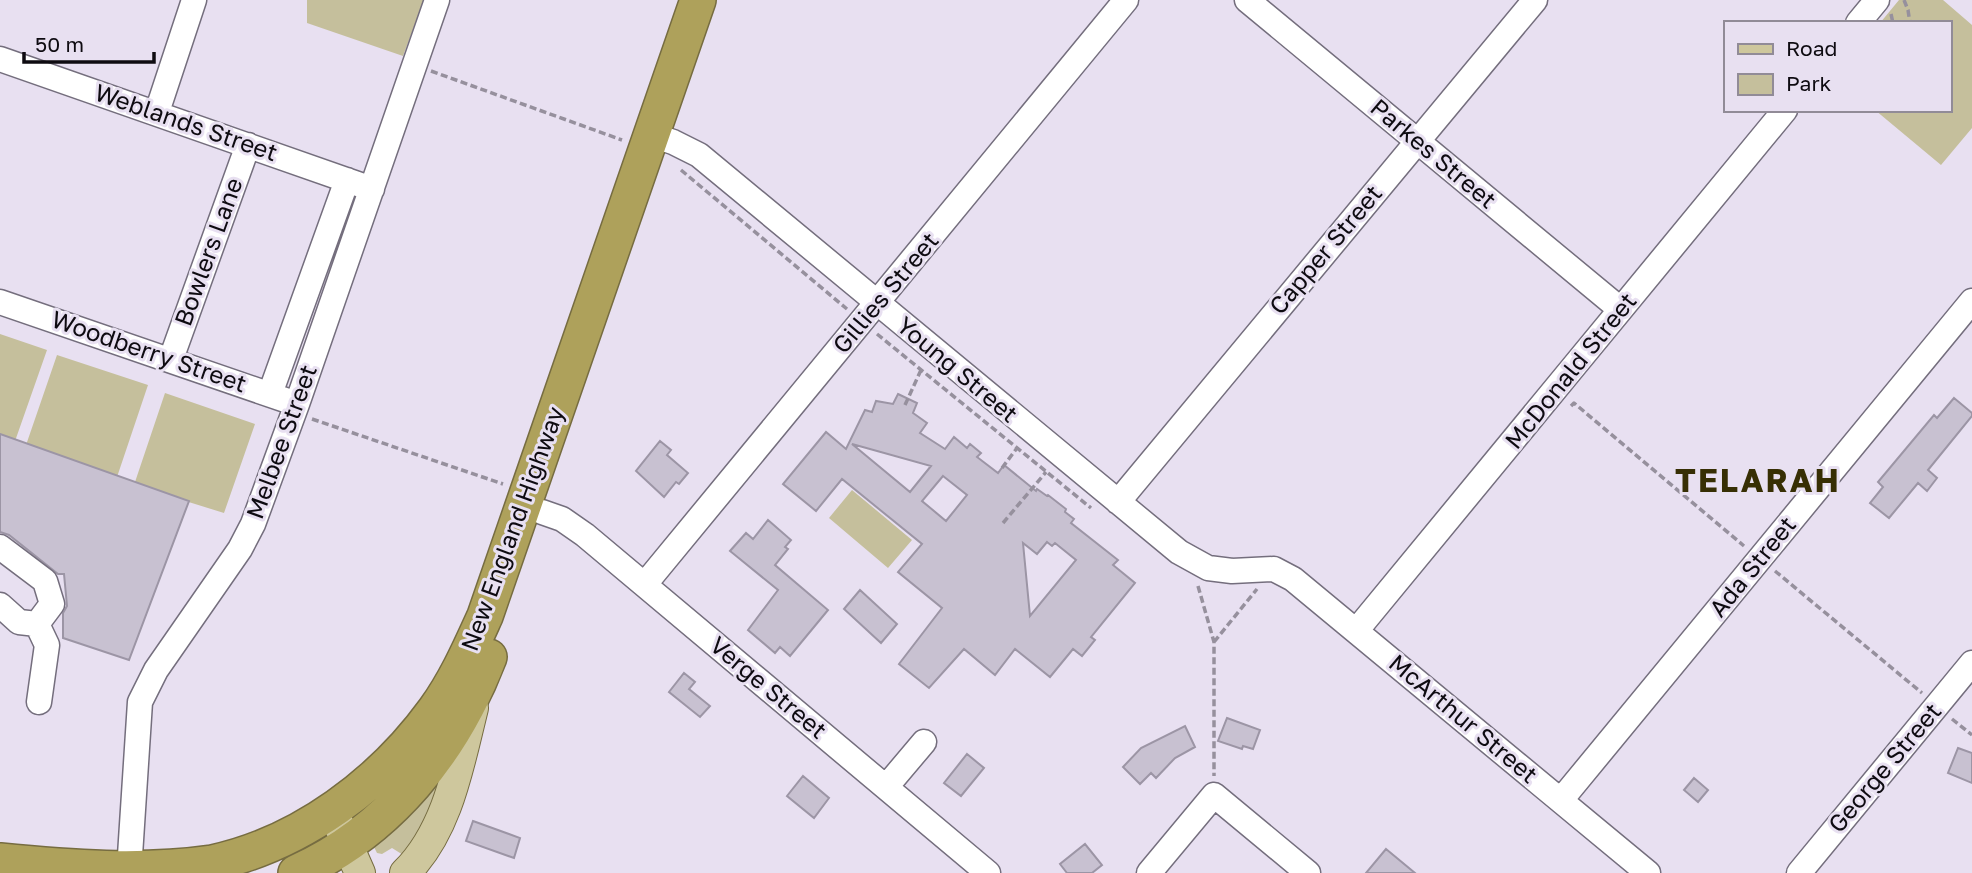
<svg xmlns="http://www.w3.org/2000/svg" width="1972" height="873" viewBox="0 0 1972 873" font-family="'Golos Text',sans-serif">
<rect width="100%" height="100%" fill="#e8e0f1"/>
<path fill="#c5bf9c" d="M 307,0 L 424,0 L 403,56 L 307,23 Z
M 1899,0 L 1943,0 L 1972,25 L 1972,128 L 1941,165 L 1875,110 L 1949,110 L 1949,23 L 1880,23 Z
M 0,334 L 47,350 L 14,444 L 0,439 Z
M 57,355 L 148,385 L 116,480 L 25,448 Z
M 165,393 L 255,424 L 224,513 L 134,485 Z
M 852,490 L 912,540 L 888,568 L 829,518 Z
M 447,774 L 408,858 L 392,848 L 382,854 L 377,853 L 373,845 L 411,815 Z"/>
<path fill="#c8c1d1" stroke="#9c95a5" stroke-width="2" fill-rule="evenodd" d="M 898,394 L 917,403 L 913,413 L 927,423 L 920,433 L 945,449 L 954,437 L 967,448 L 970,444 L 981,453 L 977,457 L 998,473 L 1004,465 L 1036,491 L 1037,489 L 1047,496 L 1048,495 L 1066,509 L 1065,512 L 1074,519 L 1071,523 L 1118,560 L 1113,565 L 1135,583 L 1091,637 L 1095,640 L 1082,656 L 1073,649 L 1050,677 L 1015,649 L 995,675 L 964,649 L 929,688 L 899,664 L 942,608 L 898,572 L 922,544 L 842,479 L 816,511 L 783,484 L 826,432 L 846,449 L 865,410 L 872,412 L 876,401 L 893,404 ZM 852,444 L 931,466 L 910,492 ZM 943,476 L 967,495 L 946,521 L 922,501 ZM 1047,542 L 1052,546 L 1055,543 L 1076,560 L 1030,616 L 1023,543 L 1037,554 Z
M 1954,398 L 1972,413 L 1972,416 L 1928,470 L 1937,478 L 1927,491 L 1918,483 L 1889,518 L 1870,503 L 1883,487 L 1878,482 L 1934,415 L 1937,418 Z
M 0,434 L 189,501 L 129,660 L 63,638 L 63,613 L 67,606 L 64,574 L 58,574 L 9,535 L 0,532 Z
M 660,441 L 671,450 L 667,455 L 688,473 L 679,484 L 676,482 L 664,497 L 636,471 Z
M 768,520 L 791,540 L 785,547 L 788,549 L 775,565 L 828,610 L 790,656 L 780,647 L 775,653 L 748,630 L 778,590 L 730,551 L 746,533 L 753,539 Z
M 860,590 L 897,624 L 881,643 L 844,609 Z
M 684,673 L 695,682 L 689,689 L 710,706 L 700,717 L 669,692 Z
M 1227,718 L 1260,730 L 1253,749 L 1243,746 L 1242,749 L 1218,741 Z
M 1185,726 L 1195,747 L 1175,758 L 1156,778 L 1151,773 L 1140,784 L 1123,767 L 1141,748 Z
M 1958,748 L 1972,753 L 1972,783 L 1948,773 Z
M 967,754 L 984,768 L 961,796 L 944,783 Z
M 803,776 L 829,798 L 814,818 L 787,796 Z
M 1694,778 L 1708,790 L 1698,802 L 1684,790 Z
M 473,821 L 520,838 L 514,858 L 466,841 Z
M 1085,844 L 1102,865 L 1092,873 L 1067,873 L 1060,864 Z
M 1386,849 L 1415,873 L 1366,873 Z"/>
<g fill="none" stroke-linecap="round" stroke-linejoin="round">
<g stroke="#746e7d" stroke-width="27">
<path id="minor" d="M 1247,0 L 1620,309
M 1858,23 L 1877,0
M 0,59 L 372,189
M 157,112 L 194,0
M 652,135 L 673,142 L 699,155 L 1179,552 L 1208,568 L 1232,571 L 1274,569 L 1293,579 L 1648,873
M 0,302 L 297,404
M 171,359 L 248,145
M 270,394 L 347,180
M 1118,502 L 1535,0
M 542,512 L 562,519 L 585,535 L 988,873
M 0,547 L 45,581 L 52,604 L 37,624
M 645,584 L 1126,0
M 0,605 L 19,622 L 37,624
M 37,624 L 47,645 L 39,702
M 1356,631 C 1500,458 1641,283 1785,110
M 886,787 L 924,742
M 1561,800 L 1972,301
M 129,871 L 140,702 L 156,670 L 240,549 L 253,524 L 297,404 L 437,0
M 1149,873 L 1214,795 L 1308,873
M 1799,873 L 1972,663"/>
</g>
<g stroke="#766c41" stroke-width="32">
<path id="major" d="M 338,823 L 360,873
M 405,873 C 448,831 459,764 473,708"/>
</g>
<g stroke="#766c41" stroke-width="38">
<path id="highway" d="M 0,861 C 70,868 142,873 212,863 C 301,844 382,783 435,710 C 456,681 470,649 485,616 L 698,0
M 296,873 C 389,831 453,751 489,657"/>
</g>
<path stroke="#96909d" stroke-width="3.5" stroke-dasharray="7 3.5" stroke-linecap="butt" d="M 1904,0 L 1908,10 L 1910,23
M 1891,14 L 1893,23
M 431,71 L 622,140
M 681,170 L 847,309
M 877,334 L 1091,508
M 905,405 L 921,370
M 1571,406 L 1574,403 L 1744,546
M 312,419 L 503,484
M 1002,468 L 1017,448
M 1003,523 L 1046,472
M 1775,571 L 1922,693
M 1198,586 L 1214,642 L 1214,776
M 1214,642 L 1257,589
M 1952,719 L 1972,735"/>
<use href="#minor" stroke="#fff" stroke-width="24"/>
<use href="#major" stroke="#cec79d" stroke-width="30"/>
<use href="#highway" stroke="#aea15b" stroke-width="35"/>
</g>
<g text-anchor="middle" stroke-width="6" stroke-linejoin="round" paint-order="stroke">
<g font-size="24" fill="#0e0b11" stroke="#e8e0f1">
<text transform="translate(186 123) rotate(19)" y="8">Weblands Street</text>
<text transform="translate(1433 154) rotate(40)" y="8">Parkes Street</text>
<text transform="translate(1326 250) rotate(-50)" y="8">Capper Street</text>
<text transform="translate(209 252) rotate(-70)" y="8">Bowlers Lane</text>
<text transform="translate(886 293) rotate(-50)" y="8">Gillies Street</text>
<text transform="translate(149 352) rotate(19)" y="8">Woodberry Street</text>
<text transform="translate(957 370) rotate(40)" y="8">Young Street</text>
<text transform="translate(1571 371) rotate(-51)" y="8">McDonald Street</text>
<text transform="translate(282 442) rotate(-70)" y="8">Melbee Street</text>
<text transform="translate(513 529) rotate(-70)" y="8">New England Highway</text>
<text transform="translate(1753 567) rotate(-51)" y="8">Ada Street</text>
<text transform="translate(768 688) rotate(40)" y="8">Verge Street</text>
<text transform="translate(1463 719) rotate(40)" y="8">McArthur Street</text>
<text transform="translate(1885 768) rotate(-50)" y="8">George Street</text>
</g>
<g font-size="32" font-weight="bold" letter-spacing="2" fill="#372f04" stroke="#e8e0f1">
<text x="1758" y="492">TELARAH</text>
</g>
</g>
<rect x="1724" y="21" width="228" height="91" fill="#e8e0f1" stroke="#918b97" stroke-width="2"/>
<rect x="1738" y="44" width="35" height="10" fill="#cec79d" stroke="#918b97" stroke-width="2"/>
<text x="1786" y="56" font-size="21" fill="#0e0b11">Road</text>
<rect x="1738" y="74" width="35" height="21" fill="#c5bf9c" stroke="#918b97" stroke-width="2"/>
<text x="1786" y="91" font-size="21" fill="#0e0b11">Park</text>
<path d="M24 52v10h130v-10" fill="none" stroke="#0e0b11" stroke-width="3.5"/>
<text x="35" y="52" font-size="21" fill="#0e0b11" stroke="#e8e0f1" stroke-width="5" paint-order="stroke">50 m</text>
</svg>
